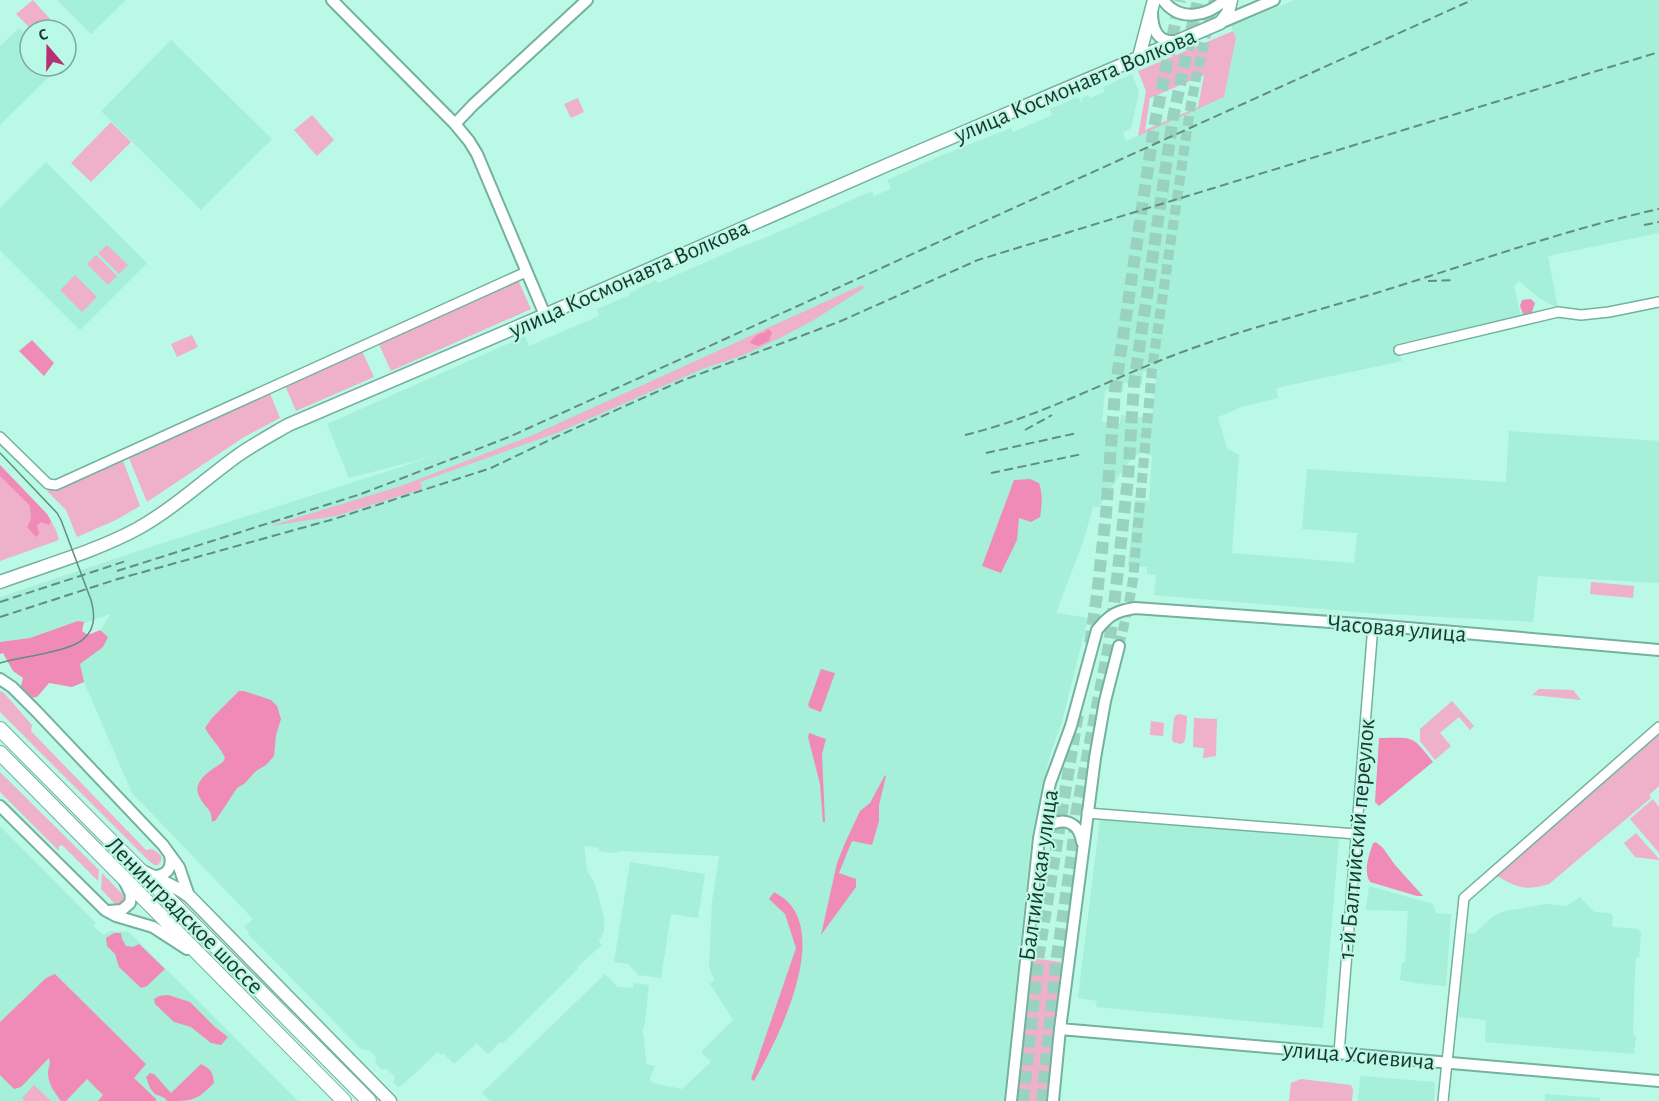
<svg xmlns="http://www.w3.org/2000/svg" width="1659" height="1101" viewBox="0 0 1659 1101" font-family="'Alegreya Sans',sans-serif">
<rect width="100%" height="100%" fill="#baf9e5"/>
<path fill="#a6efd9" fill-rule="evenodd" d="M 57,0 L 126,0 L 91,34 Z
M 1295,0 L 1659,0 L 1659,233 L 1548,256 L 1558,308 L 1539,298 L 1519,281 L 1514,286 L 1521,317 L 1397,344 L 1402,361 L 1276,388 L 1278,398 L 1242,407 L 1218,417 L 1227,448 L 1239,455 L 1232,553 L 1354,563 L 1357,533 L 1302,529 L 1307,469 L 1506,482 L 1509,431 L 1659,441 L 1659,583 L 1538,576 L 1533,622 L 1368,613 L 1154,595 L 1156,575 L 1147,574 L 1147,567 L 1128,566 L 1135,500 L 1149,501 L 1152,456 L 1141,452 L 1129,462 L 1108,492 L 1099,507 L 1093,507 L 1083,542 L 1056,613 L 1088,618 L 1062,722 L 1050,755 L 1031,839 L 1004,1101 L 490,1101 L 482,1093 L 605,974 L 618,987 L 633,988 L 634,983 L 649,985 L 644,1029 L 642,1029 L 643,1035 L 644,1035 L 646,1064 L 655,1066 L 650,1078 L 652,1083 L 682,1089 L 711,1062 L 701,1052 L 733,1020 L 710,984 L 714,980 L 709,967 L 712,902 L 719,856 L 621,851 L 614,853 L 599,851 L 599,848 L 584,846 L 587,870 L 595,884 L 604,917 L 604,932 L 601,936 L 602,937 L 598,941 L 602,945 L 577,967 L 578,969 L 502,1044 L 500,1042 L 488,1054 L 477,1043 L 454,1064 L 444,1054 L 441,1055 L 438,1052 L 401,1086 L 398,1087 L 393,1082 L 395,1077 L 387,1069 L 382,1070 L 375,1063 L 377,1058 L 369,1050 L 362,1050 L 248,934 L 249,932 L 244,927 L 253,919 L 132,793 L 74,659 L 88,652 L 110,614 L 0,653 L 0,597 L 135,552 L 410,464 L 438,453 L 411,462 L 349,478 L 327,424 L 525,336 L 529,346 L 599,316 L 597,309 L 630,295 L 629,293 L 656,280 L 658,283 L 738,248 L 762,239 L 872,191 L 874,196 L 886,191 L 891,188 L 887,180 L 940,156 L 1011,128 L 1013,132 L 1052,115 L 1050,109 L 1078,97 L 1081,102 L 1083,101 L 1081,98 L 1088,95 L 1090,98 L 1105,92 L 1103,87 L 1132,74 L 1139,92 L 1131,128 L 1123,133 L 1126,141 L 1224,97 L 1236,38 L 1231,26 ZM 1157,368 L 1152,418 L 1121,415 L 1120,424 L 1102,422 L 1105,390 L 1123,392 L 1124,383 L 1142,385 L 1143,372 Z
M 19,28 L 30,39 L 30,66 L 56,66 L 58,68 L 0,125 L 0,46 Z
M 171,40 L 272,139 L 201,210 L 101,111 Z
M 46,162 L 147,263 L 80,330 L 0,250 L 0,208 Z
M 1100,817 L 1339,839 L 1323,1028 L 1096,1007 L 1097,1001 L 1078,998 Z
M 0,826 L 96,923 L 93,926 L 99,931 L 103,935 L 110,931 L 129,932 L 298,1101 L 0,1101 Z
M 630,862 L 705,874 L 698,918 L 671,914 L 661,978 L 638,975 L 628,964 L 614,962 Z
M 1369,886 L 1433,904 L 1436,913 L 1451,914 L 1446,986 L 1414,983 L 1400,980 L 1402,963 L 1405,963 L 1408,911 L 1366,910 Z
M 1580,897 L 1594,912 L 1610,913 L 1613,916 L 1612,927 L 1638,929 L 1641,933 L 1639,958 L 1636,958 L 1635,975 L 1633,1033 L 1636,1037 L 1634,1054 L 1485,1042 L 1486,1020 L 1458,1017 L 1466,934 L 1475,933 L 1492,917 L 1505,911 L 1546,904 L 1567,906 Z
M 1360,1076 L 1435,1082 L 1434,1101 L 1358,1101 Z
M 1545,1094 L 1600,1098 L 1600,1101 L 1545,1101 Z"/>
<path fill="#efb0c9" fill-rule="evenodd" d="M 33,0 L 50,19 L 37,30 L 32,30 L 16,14 Z
M 1233,31 L 1236,38 L 1224,97 L 1138,136 L 1146,91 L 1138,71 ZM 1204,75 L 1198,107 L 1145,130 L 1150,98 Z
M 578,98 L 584,112 L 571,118 L 564,104 Z
M 312,115 L 334,140 L 317,156 L 294,130 Z
M 111,122 L 131,142 L 91,182 L 71,163 Z
M 107,245 L 128,265 L 119,274 L 98,253 Z
M 96,255 L 117,276 L 108,285 L 87,264 Z
M 75,275 L 97,297 L 82,312 L 60,290 Z
M 517,278 L 531,309 L 391,371 L 377,340 Z
M 862,285 L 864,288 L 812,321 L 780,338 L 741,356 L 702,369 L 559,432 L 420,482 L 422,489 L 336,516 L 270,526 L 401,486 L 533,435 Z
M 192,335 L 198,347 L 177,357 L 171,344 Z
M 361,349 L 374,377 L 296,411 L 284,383 Z
M 269,391 L 280,418 L 244,437 L 147,502 L 128,456 Z
M 122,458 L 140,506 L 116,520 L 77,537 L 66,510 L 47,491 Z
M 0,465 L 47,514 L 56,530 L 59,540 L 0,561 Z
M 1591,582 L 1634,586 L 1633,598 L 1590,594 Z
M 1539,689 L 1573,690 L 1581,700 L 1532,695 Z
M 0,691 L 4,693 L 32,725 L 31,731 L 146,850 C 153,848 156,851 161,856 L 161,861 L 158,865 L 154,865 L 148,860 L 0,712 Z
M 1452,701 L 1474,726 L 1470,730 L 1459,717 L 1440,733 L 1451,746 L 1435,760 L 1420,741 L 1420,729 Z
M 1179,714 L 1187,716 L 1187,719 L 1185,740 L 1184,742 L 1181,744 L 1173,742 L 1172,739 L 1174,718 L 1176,715 Z
M 1194,718 L 1217,719 L 1216,756 L 1203,758 L 1204,748 L 1193,747 Z
M 1151,721 L 1164,723 L 1163,736 L 1150,735 Z
M 1659,735 L 1659,786 L 1649,795 L 1651,798 L 1549,884 C 1525,891 1518,888 1497,876 Z
M 0,772 L 99,870 L 98,881 L 62,845 L 59,846 L 59,851 L 0,792 Z
M 1653,799 L 1659,807 L 1659,853 L 1630,819 Z
M 1636,833 L 1659,859 L 1659,860 L 1635,857 L 1624,843 Z
M 102,873 L 123,895 L 124,899 L 120,904 L 115,904 L 101,889 Z
M 1032,958 L 1061,962 L 1048,1101 L 1014,1101 L 1019,1048 Z
M 1301,1079 L 1351,1085 L 1353,1090 L 1352,1101 L 1289,1101 L 1291,1083 Z
M 34,1085 L 51,1101 L 25,1101 L 22,1098 Z"/>
<path fill="#f08bb7" d="M 1531,299 L 1535,303 L 1531,315 L 1524,317 L 1520,306 L 1522,300 Z
M 768,329 L 772,332 L 769,341 L 758,346 L 750,343 C 753,338 757,333 764,333 Z
M 32,340 L 54,363 L 44,376 L 19,351 Z
M 0,465 L 47,514 L 51,521 L 49,525 L 41,522 L 37,525 L 39,534 L 36,537 L 27,527 L 31,519 L 30,506 L 0,476 Z
M 1030,479 L 1039,483 C 1043,495 1042,505 1040,517 L 1031,522 L 1019,518 L 1017,540 L 1001,573 L 982,566 L 1014,480 Z
M 78,621 L 84,622 L 82,631 L 88,635 L 100,630 L 108,637 L 103,647 L 80,664 L 84,682 L 72,687 L 49,683 L 37,697 L 29,698 L 20,690 L 23,678 L 13,671 L 3,653 L 0,654 L 0,642 L 30,638 Z
M 821,669 L 835,673 L 821,712 L 810,708 L 808,705 Z
M 239,691 L 244,691 L 271,700 L 277,706 L 281,719 L 276,735 L 274,756 L 266,765 L 256,771 L 244,784 L 237,788 L 216,820 L 212,822 C 211,806 206,810 200,798 C 190,781 212,770 223,762 L 225,758 C 220,746 211,739 205,728 L 212,718 Z
M 809,733 L 826,739 L 822,754 L 825,822 L 823,822 L 820,784 L 808,737 Z
M 1379,738 C 1414,738 1411,734 1433,762 L 1379,806 L 1375,802 Z
M 885,775 L 886,776 L 879,805 L 879,821 L 872,845 L 852,841 L 839,873 L 856,879 L 856,887 L 821,935 L 837,863 L 845,843 L 860,811 L 870,803 Z
M 1376,842 L 1383,848 L 1395,865 L 1423,896 L 1417,896 L 1370,882 C 1363,870 1369,856 1373,843 Z
M 774,892 C 778,895 783,897 786,900 C 829,939 777,1041 754,1081 L 751,1079 L 796,948 L 785,914 L 769,899 Z
M 114,933 L 121,933 L 122,939 L 126,946 L 133,947 L 139,944 L 165,969 L 147,986 L 141,988 L 119,967 L 115,954 L 107,946 L 106,938 Z
M 55,974 L 146,1064 L 134,1078 L 157,1100 L 155,1101 L 98,1101 L 103,1095 L 87,1079 L 66,1101 L 61,1101 C 55,1093 48,1084 48,1073 C 48,1067 51,1065 49,1058 L 21,1087 L 14,1089 L 0,1075 L 0,1022 L 46,978 Z
M 168,995 L 190,1002 L 215,1027 L 228,1037 L 221,1045 L 211,1043 L 191,1027 L 174,1022 L 155,1004 L 154,999 L 159,996 Z
M 201,1064 C 211,1069 213,1072 214,1083 C 196,1101 193,1101 167,1101 C 163,1095 160,1097 155,1094 C 150,1090 148,1082 146,1077 L 150,1073 L 154,1074 L 171,1093 Z"/>
<g fill="none" stroke-linecap="round" stroke-linejoin="round">
<path stroke="#9ad2c0" stroke-width="10" stroke-dasharray="10 5" stroke-linecap="butt" d="M 1119,646 L 1128,608 L 1133,580 L 1152,369 L 1190,110 L 1196,78 L 1214,0"/>
<path stroke="#9ad2c0" stroke-width="12" stroke-dasharray="12 6" stroke-linecap="butt" d="M 1090,643 L 1097,595 L 1106,514 L 1115,391 L 1154,127 L 1180,0
M 1023,1101 L 1039,953 L 1078,713
M 1042,1101 L 1057,956 L 1072,855 L 1076,814 L 1109,645 L 1115,597 L 1128,478 L 1134,384 L 1173,118 L 1198,0"/>
<g stroke="#74b19f" stroke-width="12">
<path id="minor" d="M 1399,350 L 1558,312 L 1581,315 L 1609,312 L 1659,302
M 0,437 L 48,484 L 56,485 L 526,272
M 1087,813 L 1356,834
M 1339,1053 L 1373,625
M 1443,1101 L 1464,898 L 1659,727"/>
</g>
<g stroke="#74b19f" stroke-width="14">
<path id="tertiary" d="M 332,0 L 455,124 L 469,141 L 477,154 L 545,315
M 1163,0 C 1179,22 1206,17 1225,0
M 1152,12 C 1152,28 1157,43 1175,41
M 1220,23 L 1274,0
M 455,124 L 473,105 L 587,0
M 0,679 L 12,687 L 37,712 L 163,845 L 179,867 L 189,896
M 0,806 L 105,910 L 116,916 L 153,927 L 187,949
M 1040,835 C 1053,816 1078,816 1082,842
M 153,876 C 166,876 173,869 170,855
M 108,911 L 122,910 L 130,903 L 131,895 L 125,882
M 1060,1029 L 1659,1081
M 1011,1101 L 1039,838 L 1050,783 L 1071,726 L 1097,630 C 1109,615 1116,611 1135,608 L 1373,625 L 1659,650
M 1053,1101 L 1060,1029 L 1095,758 L 1105,701 L 1119,646"/>
</g>
<g stroke="#74b19f" stroke-width="15">
<path id="secondary" d="M 1139,57 L 1154,0
M 0,582 C 46,565 94,552 137,529 C 173,509 204,480 237,456 C 254,444 271,435 288,425 L 538,318 L 887,165 L 1220,23 L 1228,13 L 1231,0
M 144,872 L 180,890 L 189,896 L 390,1101"/>
</g>
<g stroke="#74b19f" stroke-width="16">
<path id="primary" d="M 0,729 L 369,1101
M 0,753 L 344,1101"/>
</g>
<use href="#minor" stroke="#fff" stroke-width="9"/>
<use href="#tertiary" stroke="#fff" stroke-width="10"/>
<use href="#secondary" stroke="#fff" stroke-width="12"/>
<use href="#primary" stroke="#fff" stroke-width="14"/>
<path stroke="#628d7f" stroke-width="1.5" d="M 0,453 L 57,513 L 61,520 L 91,600 C 103,641 73,647 42,654 C 28,657 14,659 0,663"/>
<path stroke="#628d7f" stroke-width="2" stroke-dasharray="9 4.5" stroke-linecap="butt" d="M 1644,225 L 1659,222
M 1428,281 L 1455,280
M 1025,430 L 1052,415
M 965,435 C 1043,416 1111,378 1185,351 C 1252,326 1322,310 1389,289 C 1479,261 1567,229 1659,209
M 986,453 L 1077,433
M 991,473 L 1082,454
M 117,571 L 361,494 L 509,437 L 1472,0
M 0,602 L 126,561
M 0,617 L 118,579 L 334,519 L 491,468 L 558,436 L 681,381 L 841,321 L 978,260 L 1659,52"/>
</g>
<g text-anchor="middle" stroke-width="4.5" stroke-linejoin="round" paint-order="stroke">
<g font-size="24" fill="#1c362e" stroke="#baf9e5">
<text transform="translate(1075 85) rotate(-23)" y="8">улица Космонавта Волкова</text>
<text transform="translate(629 278) rotate(-24)" y="8">улица Космонавта Волкова</text>
<text transform="translate(1397 628) rotate(5)" y="8">Часовая улица</text>
<text transform="translate(1356 839) rotate(-85)" y="8">1-й Балтийский переулок</text>
<text transform="translate(1038 875) rotate(-82)" y="8">Балтийская улица</text>
<text transform="translate(185 915) rotate(45)" y="8">Ленинградское шоссе</text>
<text transform="translate(1359 1055) rotate(5)" y="8">улица Усиевича</text>
</g>
</g>
<g transform="translate(48 48) rotate(340)"><circle r="28" fill="#baf9e5" stroke="#7bab9c" stroke-width="1.5"/>
<path d="M0-4.5L10 22L0 15L-10 22Z" fill="#b53075"/>
<text y="-9" font-size="16" font-weight="bold" text-anchor="middle" fill="#1c362e">С</text>
</g>
</svg>
